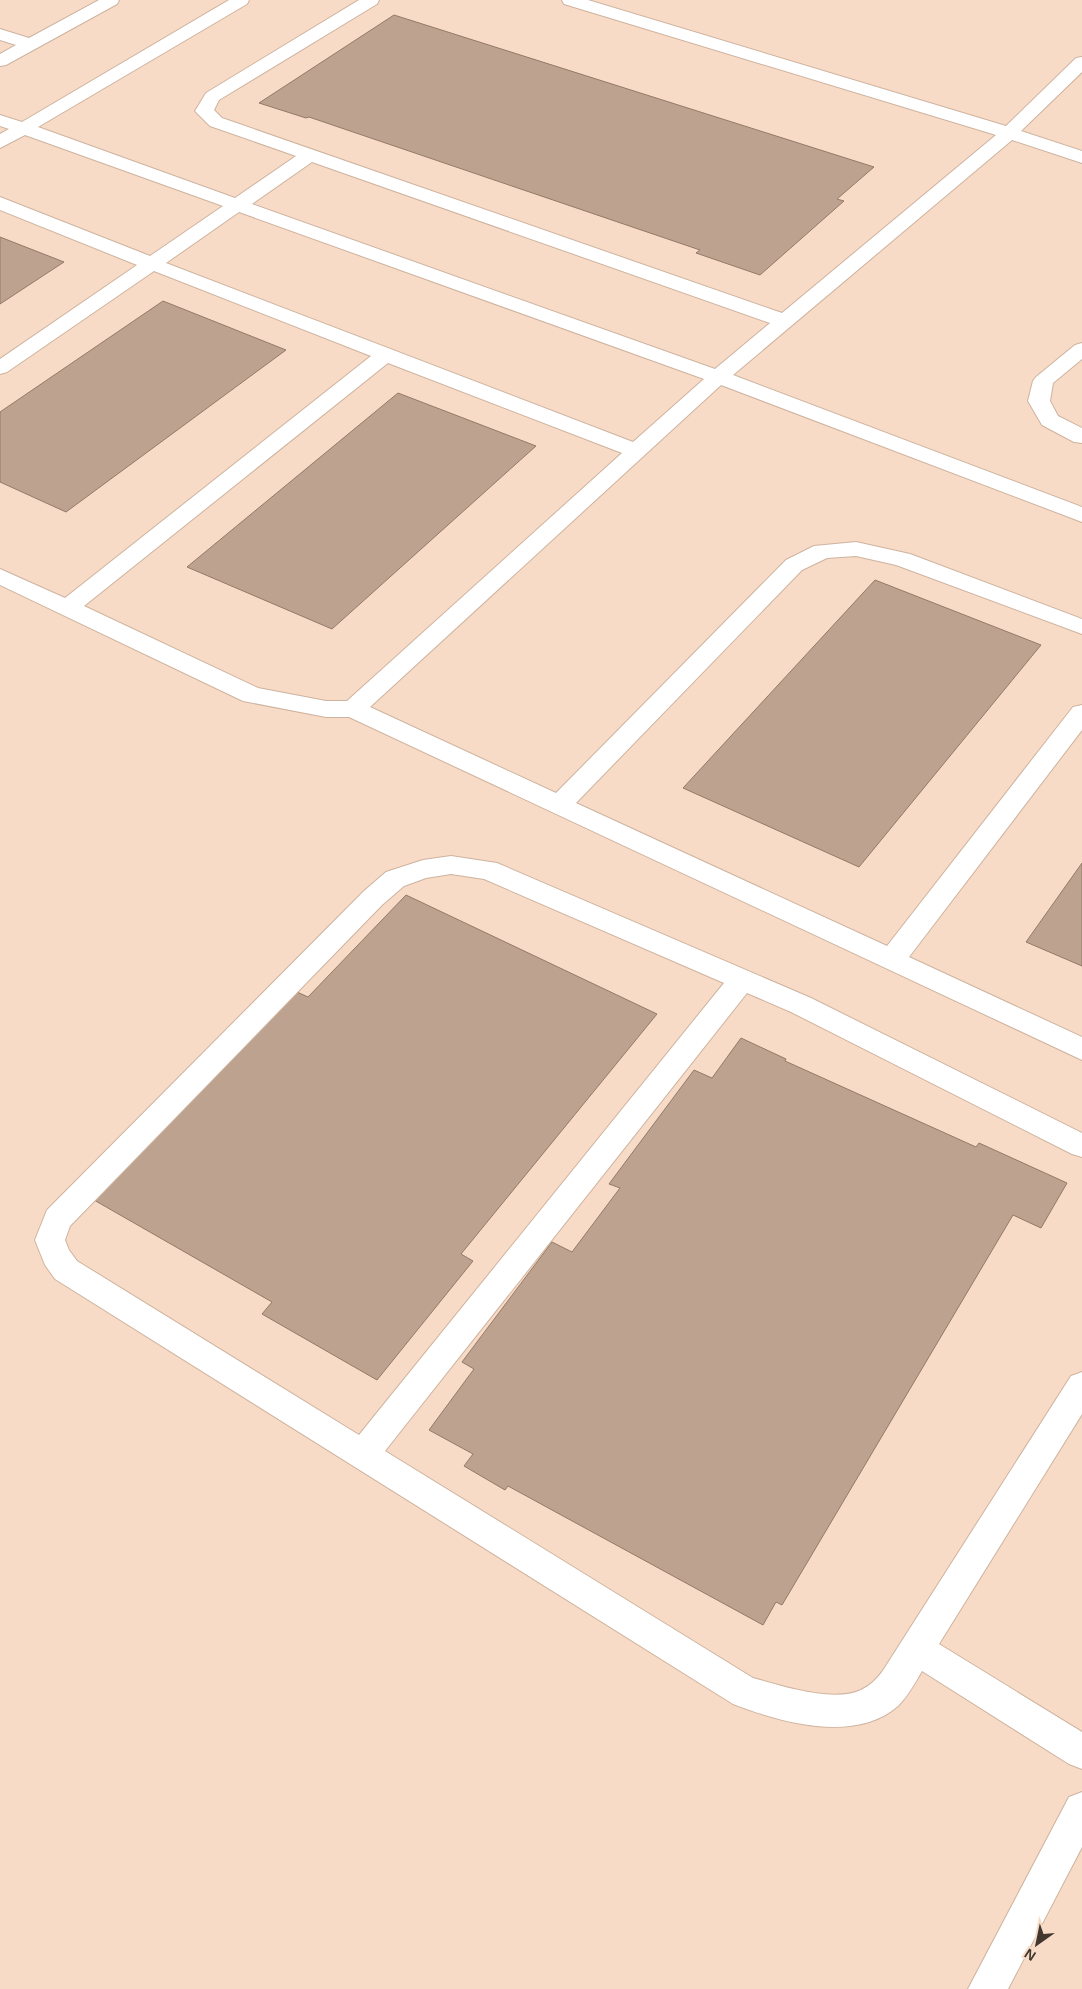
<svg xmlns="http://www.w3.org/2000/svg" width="1082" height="1989" viewBox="0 0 1082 1989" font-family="Helvetica,sans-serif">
<rect width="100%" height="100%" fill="#f7dbc6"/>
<path fill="#bda38f" stroke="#937a67" d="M 394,15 L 874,167 L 837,199 L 844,201 L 760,275 L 696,253 L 700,250 L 309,117 L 306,118 L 259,103 Z
M 0,237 L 64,262 L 0,304 Z
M 163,301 L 286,350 L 66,512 L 0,482 L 0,412 Z
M 398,393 L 536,446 L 332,629 L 187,567 Z
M 875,580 L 1041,645 L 859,867 L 683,788 Z
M 1082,863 L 1082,966 L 1026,942 Z
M 406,895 L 657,1014 L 461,1254 L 473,1261 L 377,1380 L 262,1314 L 272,1302 L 94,1200 L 297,992 L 308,997 Z
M 741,1038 L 786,1059 L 785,1061 L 976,1147 L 979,1143 L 1067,1183 L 1041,1228 L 1013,1215 L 782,1605 L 776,1602 L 763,1625 L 508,1486 L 505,1490 L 464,1466 L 473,1454 L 429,1430 L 474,1369 L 462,1362 L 552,1242 L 572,1252 L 620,1188 L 609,1184 L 694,1070 L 712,1078 Z"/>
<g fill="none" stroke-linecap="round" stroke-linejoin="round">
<g stroke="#ceb39f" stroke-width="2">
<path id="minor" d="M 99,0 L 119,0 L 117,4 L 6,65 L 0,66 L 0,54 L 16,45 L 0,40 L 0,29 L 29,38 Z
M 229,0 L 249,0 L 247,4 L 38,127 L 235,198 L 296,156 L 210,126 L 195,111 L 206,93 L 359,0 L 379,0 L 377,4 L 219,100 L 214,110 L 222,118 L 782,313 L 996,135 L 564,4 L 562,0 L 588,0 L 1006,126 L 1076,58 L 1082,57 L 1082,72 L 1021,131 L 1082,151 L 1082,163 L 1012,140 L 733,375 L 1082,507 L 1082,522 L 721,385 L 370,707 L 556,793 L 786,560 L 814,546 L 856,542 L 910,554 L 1082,619 L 1082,634 L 896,565 L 856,556 L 827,558 L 802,570 L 576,803 L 887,946 L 1073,707 L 1082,705 L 1082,730 L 909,957 L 1082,1037 L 1082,1060 L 349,717 L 326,717 L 243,701 L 0,585 L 0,569 L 65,598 L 371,356 L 154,271 L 7,372 L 0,374 L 0,359 L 137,265 L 0,210 L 0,197 L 150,256 L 223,206 L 25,135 L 0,148 L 0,134 L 9,129 L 0,126 L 0,115 L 22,122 ZM 312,162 L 770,323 L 715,369 L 252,204 ZM 239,212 L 704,379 L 633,442 L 166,263 ZM 388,363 L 622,453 L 347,701 L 326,701 L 258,688 L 84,606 Z
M 1082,343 L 1082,359 L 1053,383 L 1050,401 L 1058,416 L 1082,428 L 1082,443 L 1074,442 L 1042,425 L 1028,401 L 1033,381 L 1036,377 L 1075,345 Z
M 451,856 L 497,863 L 811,998 L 1082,1133 L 1082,1157 L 1072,1154 L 791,1012 L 747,993 L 385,1451 L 753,1678 C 782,1686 833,1703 861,1690 C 871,1685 878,1678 884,1669 L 1071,1376 L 1082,1372 L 1082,1414 L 939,1644 L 1082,1732 L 1082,1769 L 1069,1764 L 922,1671 C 915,1683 908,1696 898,1706 C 855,1744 780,1722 733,1704 L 55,1279 L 45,1265 L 35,1240 L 47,1210 L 364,891 L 386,872 L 423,860 ZM 451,874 L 484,879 L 724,983 L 359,1435 L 77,1261 L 69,1250 L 65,1240 L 70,1226 L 382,905 L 404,886 L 426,878 Z
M 1082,1792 L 1082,1847 L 1008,1989 L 968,1989 L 1069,1797 Z"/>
</g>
<use href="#minor" fill="#fff" fill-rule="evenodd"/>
</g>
<g transform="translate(1037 1944) rotate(213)" stroke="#f7dbc6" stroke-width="4" paint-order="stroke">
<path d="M0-4L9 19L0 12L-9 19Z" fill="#42372f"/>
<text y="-8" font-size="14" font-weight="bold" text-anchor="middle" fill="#42372f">N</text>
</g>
</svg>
